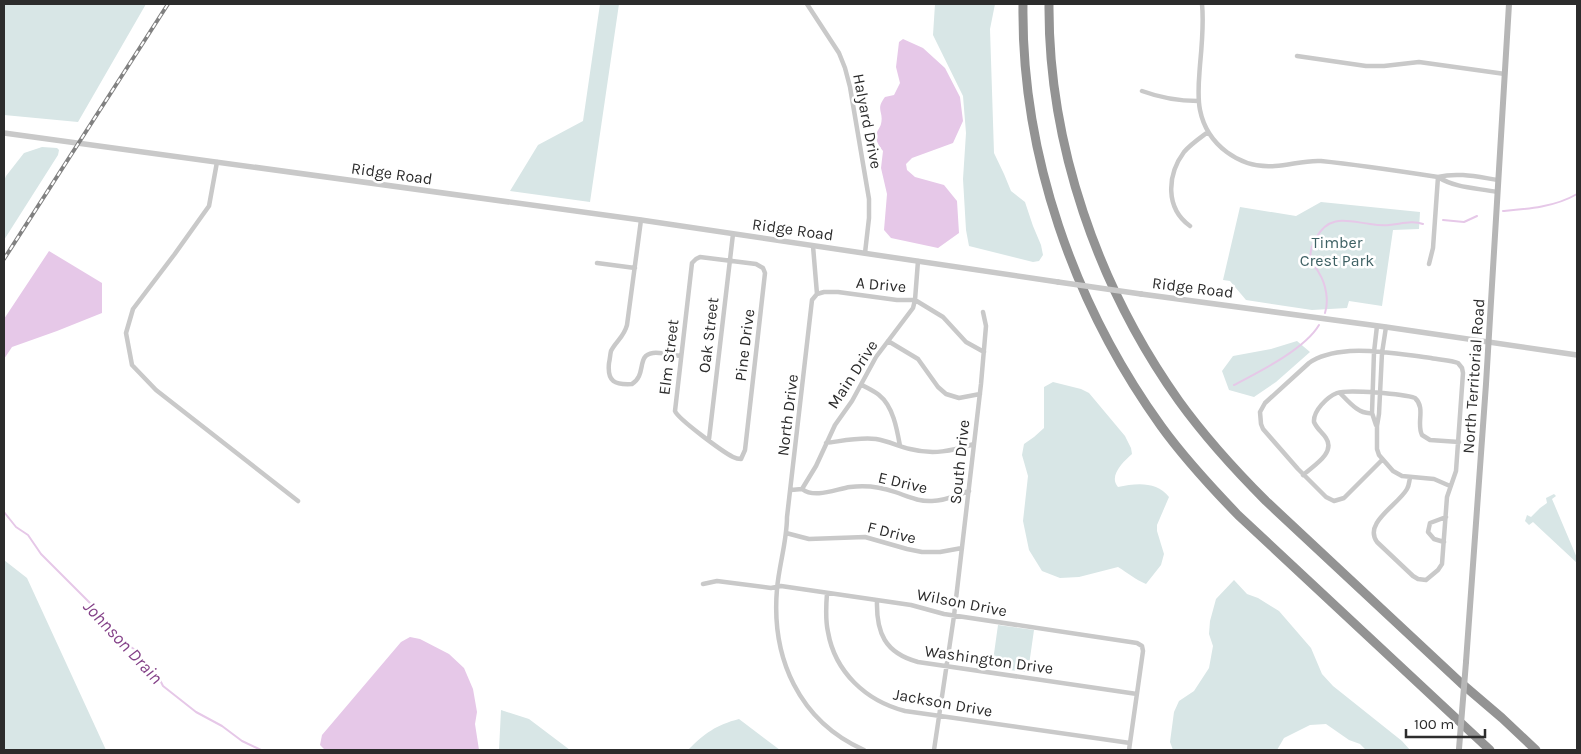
<svg xmlns="http://www.w3.org/2000/svg" width="1581" height="754" viewBox="0 0 1581 754" font-family="Karla,sans-serif">
<rect width="100%" height="100%" fill="#fff"/>
<path fill="#d8e6e6" d="M 5,4 L 146,4 L 78,122 L 4,115 L 4,10 Z
M 600,4 L 619,4 L 590,202 L 510,191 L 538,145 L 583,121 Z
M 935,4 L 995,4 L 990,29 L 994,153 L 1004,174 L 1011,191 L 1025,202 L 1033,226 L 1041,245 L 1043,255 L 1039,261 L 1033,262 L 969,246 L 966,230 L 963,179 L 966,133 L 963,96 L 933,35 Z
M 42,147 L 57,148 L 59,150 L 58,155 L 4,240 L 4,181 L 6,176 L 24,153 Z
M 1321,202 L 1420,212 L 1419,229 L 1393,230 L 1382,306 L 1349,301 L 1347,308 L 1312,310 L 1246,300 L 1230,281 L 1223,280 L 1240,207 L 1296,216 Z
M 1297,341 L 1310,352 L 1276,382 L 1254,397 L 1229,390 L 1222,371 L 1233,356 L 1271,349 Z
M 1053,382 L 1081,389 L 1089,393 L 1125,436 L 1131,448 L 1132,454 C 1124,461 1108,476 1118,487 C 1136,483 1157,481 1169,497 L 1157,525 L 1157,531 L 1164,554 L 1161,565 L 1146,584 C 1136,580 1128,573 1118,567 L 1079,577 L 1060,578 L 1042,571 L 1029,550 L 1023,521 L 1028,476 L 1022,455 L 1024,444 L 1034,437 L 1044,428 L 1044,387 Z
M 1554,494 L 1556,496 L 1552,499 L 1577,558 L 1577,563 L 1533,522 L 1529,525 L 1525,521 L 1527,515 L 1531,517 L 1540,508 L 1547,503 L 1546,498 Z
M 4,560 L 27,578 L 106,750 L 4,750 Z
M 1234,580 L 1247,594 L 1258,598 L 1279,611 L 1311,648 L 1322,674 L 1333,686 L 1402,741 L 1410,750 L 1366,750 L 1360,744 L 1349,740 L 1326,724 L 1310,725 L 1284,738 L 1277,750 L 1173,750 L 1170,742 L 1174,712 L 1179,701 L 1194,691 L 1209,668 L 1213,646 L 1209,634 L 1210,621 L 1216,599 Z
M 998,625 L 1034,630 L 1028,672 L 992,668 Z
M 501,710 L 529,719 L 570,750 L 499,750 Z
M 739,719 L 780,750 L 688,750 C 705,733 716,725 739,719 Z"/>
<path fill="#e6c8e8" d="M 903,39 L 923,48 L 945,68 L 960,97 L 963,121 L 953,143 L 912,158 L 906,164 L 907,170 L 915,177 L 944,185 L 957,201 L 959,233 L 938,248 L 891,238 L 884,230 L 887,194 L 881,168 L 883,151 C 880,147 876,142 876,136 C 876,132 880,128 881,124 C 884,111 875,110 885,97 L 894,95 L 900,83 L 896,67 L 899,42 Z
M 49,251 L 102,283 L 102,313 L 57,331 L 12,347 L 4,359 L 4,319 Z
M 410,637 L 420,639 L 449,654 L 464,668 L 473,689 L 477,712 L 475,724 L 479,750 L 325,750 L 320,745 L 322,735 L 401,642 Z"/>
<g fill="none" stroke-linecap="round" stroke-linejoin="round">
<path stroke="#e6c8e8" stroke-width="2" d="M 1503,211 C 1528,209 1555,207 1577,194
M 1443,220 L 1464,222 L 1477,216
M 1325,313 C 1329,301 1326,284 1319,273 C 1317,268 1312,265 1311,260 C 1309,252 1312,245 1316,238 C 1329,214 1347,221 1370,224 C 1376,225 1383,226 1389,225 C 1401,224 1412,220 1423,224
M 1234,385 C 1259,372 1305,349 1319,325
M 4,512 L 16,527 L 28,535 L 41,554 L 94,607 L 104,620 L 116,631 L 123,642 L 134,649 L 149,668 L 158,676 L 163,686 L 196,712 L 222,726 L 242,741 L 261,750"/>
<path stroke="#c9c9c9" stroke-width="4.5" d="M 807,4 L 839,53 L 845,68 L 850,87 L 869,199 L 869,218 L 865,253
M 1202,4 C 1204,24 1202,44 1200,65 C 1199,80 1197,95 1200,110 C 1207,145 1240,169 1275,166 C 1291,165 1305,160 1321,161 C 1360,165 1399,171 1438,177 C 1458,172 1478,177 1498,180
M 1297,56 L 1366,66 L 1384,66 L 1419,62 L 1505,74
M 1142,91 C 1161,98 1178,101 1198,101
M 217,162 L 209,206 L 174,255 L 133,309 L 126,333 L 132,365 L 156,390 L 298,501
M 1438,177 C 1455,188 1477,188 1497,192
M 641,220 L 627,325 C 624,337 616,341 611,351 C 610,355 610,359 609,363 C 607,382 615,385 632,384 C 647,375 636,355 653,353 C 661,352 672,355 681,356
M 1190,226 C 1165,208 1167,175 1184,152 C 1191,144 1200,138 1208,132
M 813,246 L 817,294 L 812,300 L 787,517 C 787,541 779,565 777,589 C 771,658 799,721 864,750
M 700,257 L 756,264 L 763,268 L 765,273 L 745,450 L 741,459 C 737,459 737,459 733,457 C 723,452 678,419 675,411 L 692,263 L 696,259 Z
M 597,263 L 635,268
M 1429,264 L 1433,248 L 1438,177
M 817,294 L 824,292 L 838,292 L 897,300 L 915,300 L 943,317 L 966,342 L 984,352
M 1386,327 L 1382,353 L 1379,414 L 1377,426 L 1377,449 L 1379,455 L 1393,471 L 1402,476 L 1434,479 L 1450,486
M 888,341 L 918,359 L 938,387 L 946,394 L 959,398 L 980,394
M 862,385 C 867,388 874,391 879,395 C 893,406 897,429 900,446
M 1340,393 C 1348,401 1359,415 1372,413
M 1376,425 L 1372,413 L 1374,352 L 1377,326
M 709,439 L 733,234
M 826,443 C 842,441 859,437 876,439 C 888,441 898,446 910,449 C 933,455 952,451 974,444
M 1382,460 L 1344,498 L 1334,501 L 1326,497 L 1298,469 L 1263,429 L 1261,424 L 1260,412 L 1265,403 L 1309,363 C 1320,355 1337,352 1350,351 C 1375,349 1406,355 1431,358 C 1440,360 1450,360 1458,363 L 1462,368 L 1463,373 L 1456,471 L 1447,497 L 1442,564 L 1438,570 L 1426,580 L 1418,579 L 1413,576 L 1377,542 C 1363,523 1398,505 1407,489 C 1409,486 1409,482 1410,478
M 1303,475 C 1313,466 1336,453 1326,438 C 1322,432 1317,429 1314,422 C 1313,411 1327,397 1337,393 C 1348,389 1404,394 1415,398 C 1426,408 1416,423 1422,435 L 1430,440 L 1459,442
M 802,489 C 815,499 836,489 850,487 C 865,485 881,487 895,492 C 907,496 919,502 932,501 C 945,501 957,495 969,491
M 791,490 L 802,489 L 816,466 L 835,425 L 852,401 L 876,357 L 913,308 L 915,300 L 918,261
M 786,533 L 809,539 L 865,537 L 907,549 L 922,552 L 940,552 L 962,548
M 1444,542 L 1434,539 L 1428,532 L 1430,523 L 1446,517
M 703,584 L 717,581 L 771,588 L 781,586 L 911,605 L 944,614 L 1137,643 L 1142,646 L 1143,651 L 1129,750
M 827,593 C 826,606 825,619 828,632 C 835,672 866,701 905,711 L 1130,743
M 877,600 C 876,633 885,653 918,662 L 1137,694
M 934,750 L 954,616 L 981,384 L 986,326 L 983,312"/>
<path stroke="#c9c9c9" stroke-width="5.5" d="M 4,133 L 641,220 L 1058,282
M 1141,294 L 1386,327 L 1577,355"/>
<path stroke="#b6b6b6" stroke-width="6" d="M 1466,662 L 1486,384 L 1509,4"/>
<path stroke="#939393" stroke-width="9" d="M 1023,4 C 1021,154 1074,305 1161,426 C 1184,458 1211,487 1238,515 L 1490,750
M 1049,4 C 1048,144 1098,287 1179,401 C 1205,437 1235,470 1266,501 L 1461,683 L 1502,718 L 1536,750"/>
<g stroke="#818181" stroke-width="4">
<path id="rail" d="M 4,259 L 168,4"/>
</g>
<use href="#rail" stroke="#fff" stroke-width="2" stroke-dasharray="5.5" stroke-linecap="butt"/>
<path stroke="#c9c9c9" stroke-width="5.5" d="M 1058,282 L 1141,294"/>
<path stroke="#b6b6b6" stroke-width="6" d="M 1459,749 L 1466,662"/>
</g>
<g text-anchor="middle" stroke-width="5" stroke-linejoin="round" paint-order="stroke">
<g font-size="16" fill="#2c2c2c" stroke="#fff">
<text transform="translate(868 121) rotate(79)" y="6">Halyard Drive</text>
<text transform="translate(392 173) rotate(8)" y="6">Ridge Road</text>
<text transform="translate(793 229) rotate(8)" y="6">Ridge Road</text>
<text transform="translate(881 284) rotate(5)" y="6">A Drive</text>
<text transform="translate(1193 287) rotate(7)" y="6">Ridge Road</text>
<text transform="translate(708 335) rotate(-83)" y="6">Oak Street</text>
<text transform="translate(744 345) rotate(-83)" y="6">Pine Drive</text>
<text transform="translate(668 357) rotate(-83)" y="6">Elm Street</text>
<text transform="translate(852 374) rotate(-57)" y="6">Main Drive</text>
<text transform="translate(1473 376) rotate(-86)" y="6">North Territorial Road</text>
<text transform="translate(787 415) rotate(-83)" y="6">North Drive</text>
<text transform="translate(959 462) rotate(-84)" y="6">South Drive</text>
<text transform="translate(903 482) rotate(13)" y="6">E Drive</text>
<text transform="translate(892 532) rotate(14)" y="6">F Drive</text>
<text transform="translate(962 602) rotate(11)" y="6">Wilson Drive</text>
<text transform="translate(989 659) rotate(8)" y="6">Washington Drive</text>
<text transform="translate(943 702) rotate(10)" y="6">Jackson Drive</text>
</g>
<g font-size="16" fill="#3e6164" stroke="#fff">
<text x="1337" y="248">Timber<tspan x="1337" dy="18">Crest Park</tspan></text>
</g>
<g font-size="18" font-style="italic" fill="#844188" stroke="#fff">
<text transform="translate(123 642) rotate(47)" y="6">Johnson Drain</text>
</g>
</g>
<rect width="1581" height="754" fill="none" stroke="#2c2c2c" stroke-width="10"/>
<path d="M1406 729v8h79v-8" fill="none" stroke="#2c2c2c" stroke-width="2.5"/>
<text x="1414" y="729" font-size="15" fill="#2c2c2c" stroke="#ffffff" stroke-width="4" paint-order="stroke">100 m</text>
</svg>
